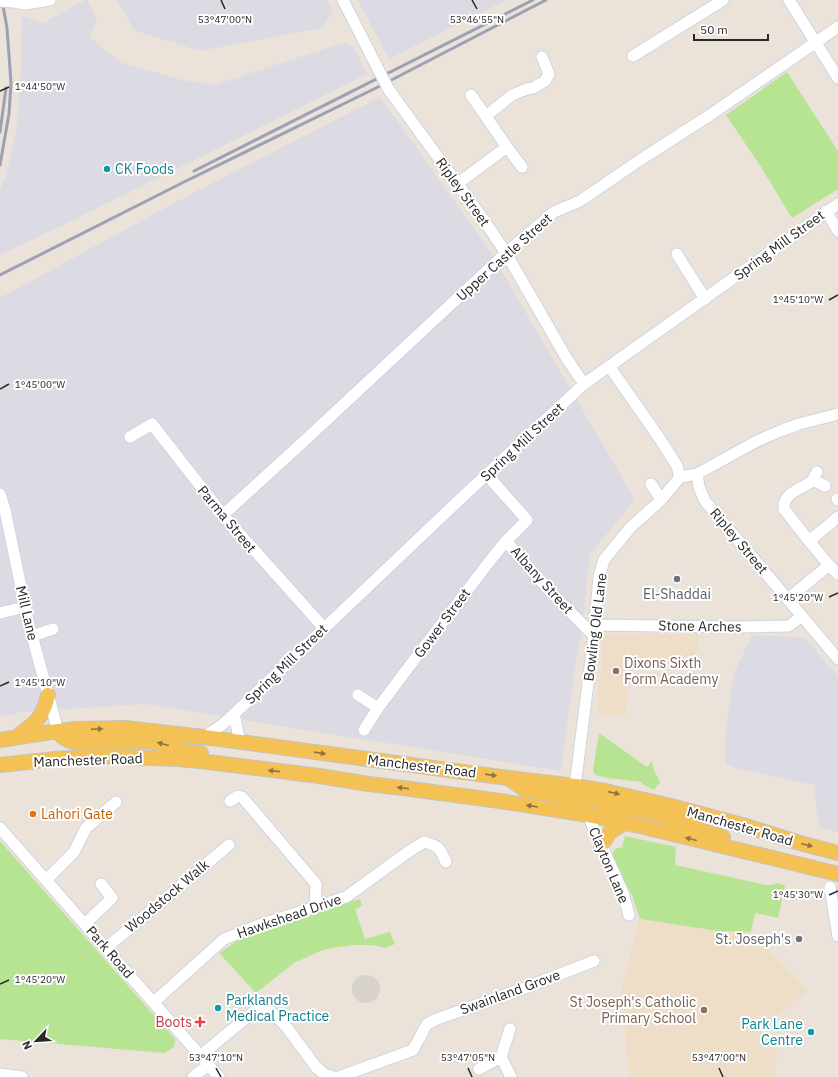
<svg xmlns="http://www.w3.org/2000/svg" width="838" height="1077" viewBox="0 0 838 1077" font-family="'IBM Plex Sans',sans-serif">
<rect width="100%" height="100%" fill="#ebe2d9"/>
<path fill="#dcdae3" d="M 85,0 L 88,0 L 97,20 L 89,37 L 122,63 L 182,80 L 215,85 L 339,44 L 346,43 L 354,48 L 367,74 L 65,224 L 0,255 L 0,189 L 6,175 L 16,132 L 21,70 L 22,16 L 43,23 Z
M 117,0 L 327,0 L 333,12 L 322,28 L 200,51 L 134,30 Z
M 358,0 L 507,0 L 389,59 Z
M 380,97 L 490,251 L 635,500 L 590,554 L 581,635 L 575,667 L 561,771 L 144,704 L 22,712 L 0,717 L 0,298 L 176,202 Z
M 752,635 L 805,638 L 838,676 L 838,832 L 819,827 L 814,785 L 736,768 L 725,764 L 726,726 L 734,674 Z"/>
<path fill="#eedec8" d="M 602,634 L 698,634 L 698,661 L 651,661 L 636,660 L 629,680 L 626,715 L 597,715 L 598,689 L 603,661 Z
M 640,919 L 718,931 L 751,932 L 808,991 L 760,1029 L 777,1052 L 774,1077 L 630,1077 L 627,1057 L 622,984 Z"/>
<path fill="#b6e493" d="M 787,72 L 838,151 L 838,189 L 792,218 L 761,167 L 726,115 Z
M 599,733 L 647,767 L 652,761 L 654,770 L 660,782 L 654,790 L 642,784 L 642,782 L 608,778 L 595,775 L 593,770 Z
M 625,836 L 676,847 L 675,865 L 766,885 L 773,885 L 778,883 L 785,886 L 778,918 L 755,913 L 751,932 L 718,931 L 640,919 L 632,895 L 614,863 L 612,855 L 615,849 L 622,847 Z
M 0,841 L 175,1039 L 174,1047 L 164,1053 L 0,1039 Z
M 358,899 L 361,901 L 362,906 L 355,909 L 365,939 L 390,932 L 395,944 L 384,948 L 373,945 L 353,945 L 332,948 L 320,951 L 294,963 L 256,993 L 219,953 L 243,937 L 302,918 L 349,900 L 355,901 Z"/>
<path fill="#d7d2cc" d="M352 989a14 14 0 1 1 28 0a14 14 0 1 1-28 0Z"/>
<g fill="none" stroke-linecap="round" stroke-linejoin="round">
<g stroke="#ced4e2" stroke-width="13">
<path id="minor" d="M 343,0 L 377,67
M 789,0 L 838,78
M 14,2 L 25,4 L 50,0
M 633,56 L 723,0
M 389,90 L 481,216 L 506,253 L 567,359 L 584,384
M 486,116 L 512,95 L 527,89 L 533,88 L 545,81 L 549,74 L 542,57
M 507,147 L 522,167
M 457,184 L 507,147 L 471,95
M 826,211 L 838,231
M 677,254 L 705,299
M 609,366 L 660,439 L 677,466 L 680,477
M 130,437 L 152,424 L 223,515 L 324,628
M 697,474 L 699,487 L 705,501 L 838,659
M 813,480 L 825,486
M 651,484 L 661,500
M 0,494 L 5,510 L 28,621 L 58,731
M 837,499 L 838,500
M 223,515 L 302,443 L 506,253 L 554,212 L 580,201 L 640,160 L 710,115 L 838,27
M 506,541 L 546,587 L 594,636
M 809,541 L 784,509 C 782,493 802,489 812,481 C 814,478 815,475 817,472
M 829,565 L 838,574
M 788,599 L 829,565 L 809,541 L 838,517
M 0,613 L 25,607
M 595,625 L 736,627 L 789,626 L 802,616
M 32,636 L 53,629
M 358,695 L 378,708
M 234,714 L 456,503 L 584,384 L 838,204
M 364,730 L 378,708 L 417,656 L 489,562 L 506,541 L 527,520 L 487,475
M 204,737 L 222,725 L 234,714 L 240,742
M 578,793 L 575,786 L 594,636 L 599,576 L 604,560 L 616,545 L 631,527 L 661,500 L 680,477 L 697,474 L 757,441 L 780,431 L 799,424 L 838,414
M 230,801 L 238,796 L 242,797 L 316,884 L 315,907
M 586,811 L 623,893 L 629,915
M 0,828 L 219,1077
M 46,880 L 74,852 L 86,828 L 116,802
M 830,887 L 838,936
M 85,924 L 112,898 L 101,884
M 106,948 L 229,845
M 154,1002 L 224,939 L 259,925 L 346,897 L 408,852 L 424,842 C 439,846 440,848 446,862
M 510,1029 L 501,1057 L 511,1077
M 200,1056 L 256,1010 L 265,1010 L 271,1012 L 285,1025 L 316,1067 L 324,1074 L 333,1077
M 479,1069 L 501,1057
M 0,1074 L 22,1077
M 193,1077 L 208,1065
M 339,1077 L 413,1050 L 427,1024 L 437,1019 L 519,990 L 594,961"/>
</g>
<g stroke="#c3c3c3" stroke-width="16">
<path id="major" d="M 58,731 C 62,738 66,740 74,742 L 149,741 L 187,751 L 201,753
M 19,735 C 37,722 43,717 48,695
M 0,740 L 58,731 L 78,729 L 125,728 L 204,737 L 508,778 L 575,786 L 605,791 L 671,806 L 742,825 L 800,843 L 838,853
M 0,765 L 55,759 L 108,756 L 128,757 L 178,759 L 200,761 L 319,776 L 369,784 L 403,788 L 500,801 L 588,815 L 640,826 L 838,874
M 510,779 L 525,790 L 545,793 L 569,798 L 577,804 L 588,815
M 577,787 C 582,792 587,797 593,800 C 614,810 638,808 660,815 C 681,822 702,831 723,837
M 601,846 L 610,832 L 624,823"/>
</g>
<use href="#minor" stroke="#fff" stroke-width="11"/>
<use href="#major" stroke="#f4c155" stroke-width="14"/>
<path stroke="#9ca1b3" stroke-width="3" d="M 0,132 L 6,88
M 0,165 L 9,114 L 11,83 L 7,28 L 2,0
M 194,171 L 533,0
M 0,275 L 184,182 L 376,88 L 546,0"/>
<g stroke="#ced4e2" stroke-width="13" stroke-linecap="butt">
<path id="minor-bridge" d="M 0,1 L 14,2
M 377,67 L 389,90"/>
</g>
<use href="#minor-bridge" stroke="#fff" stroke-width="11"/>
</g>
<defs><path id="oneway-solid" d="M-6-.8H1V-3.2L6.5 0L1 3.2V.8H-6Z"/></defs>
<g fill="#8e743e">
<use href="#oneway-solid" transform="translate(97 729) rotate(-2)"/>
<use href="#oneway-solid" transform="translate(163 744) rotate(-165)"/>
<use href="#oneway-solid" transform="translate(320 753) rotate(8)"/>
<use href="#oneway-solid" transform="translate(274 771) rotate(-174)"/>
<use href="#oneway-solid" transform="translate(491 775) rotate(8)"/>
<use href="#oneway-solid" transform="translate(403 788) rotate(-173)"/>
<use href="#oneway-solid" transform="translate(614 793) rotate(13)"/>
<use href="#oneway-solid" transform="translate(532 806) rotate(-171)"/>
<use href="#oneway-solid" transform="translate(691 839) rotate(-166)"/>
<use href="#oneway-solid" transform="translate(807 845) rotate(15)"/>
</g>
<path fill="none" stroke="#282828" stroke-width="1.5" d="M 221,0 L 225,9M 472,0 L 477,9M 0,91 L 9,87M 829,300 L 838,295M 0,389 L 9,384M 829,597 L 838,593M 0,686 L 9,682M 829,895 L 838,891M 0,984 L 9,980M 216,1068 L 221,1077M 468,1068 L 472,1077M 719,1068 L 723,1077"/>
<g fill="#0f9aa8" stroke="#fff" stroke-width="1.5">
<circle cx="107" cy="169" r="4"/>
<circle cx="218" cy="1008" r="4"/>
<circle cx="811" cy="1032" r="4"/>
</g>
<g fill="#6b7280" stroke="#fff" stroke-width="1.5">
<circle cx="677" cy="579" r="4"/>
<circle cx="799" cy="939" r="4"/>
</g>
<g fill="#8d6e63" stroke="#fff" stroke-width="1.5">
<circle cx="616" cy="671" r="4"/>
<circle cx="704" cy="1010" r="4"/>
</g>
<circle fill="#e8710a" stroke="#fff" stroke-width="1.5" cx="33" cy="814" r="4"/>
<path fill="#e0444e" stroke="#fff" stroke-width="1.5" d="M198 1016h4v4h4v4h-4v4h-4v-4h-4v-4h4z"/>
<g text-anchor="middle" stroke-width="4" stroke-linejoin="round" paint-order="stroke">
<g font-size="14" fill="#0d838f" stroke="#fff" text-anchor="start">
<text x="115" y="174">CK Foods</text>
<text x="226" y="1005">Parklands<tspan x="226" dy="16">Medical Practice</tspan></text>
<text x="803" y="1029" text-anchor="end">Park Lane<tspan x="803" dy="16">Centre</tspan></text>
</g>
<g font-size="14" fill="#282828" stroke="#fff">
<text transform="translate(463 192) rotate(54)" y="5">Ripley Street</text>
<text transform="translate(779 245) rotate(-36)" y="5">Spring Mill Street</text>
<text transform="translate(504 257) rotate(-42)" y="5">Upper Castle Street</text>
<text transform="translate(522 442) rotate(-43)" y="5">Spring Mill Street</text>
<text transform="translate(227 519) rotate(50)" y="5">Parma Street</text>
<text transform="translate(739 541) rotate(50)" y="5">Ripley Street</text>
<text transform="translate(542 580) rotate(48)" y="5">Albany Street</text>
<text transform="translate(27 613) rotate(77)" y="5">Mill Lane</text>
<text transform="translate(442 623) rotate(-53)" y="5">Gower Street</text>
<text transform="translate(700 626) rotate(1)" y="5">Stone Arches</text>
<text transform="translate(595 627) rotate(-83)" y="5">Bowling Old Lane</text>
<text transform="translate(286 664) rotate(-44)" y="5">Spring Mill Street</text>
<text transform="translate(88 760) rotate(-2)" y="5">Manchester Road</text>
<text transform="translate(422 766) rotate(7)" y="5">Manchester Road</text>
<text transform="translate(740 826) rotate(16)" y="5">Manchester Road</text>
<text transform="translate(609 865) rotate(67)" y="5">Clayton Lane</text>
<text transform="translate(167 896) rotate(-40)" y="5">Woodstock Walk</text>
<text transform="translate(289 916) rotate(-19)" y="5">Hawkshead Drive</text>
<text transform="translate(110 952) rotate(49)" y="5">Park Road</text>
<text transform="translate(510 992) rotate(-20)" y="5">Swainland Grove</text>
</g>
<g font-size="14" fill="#5b616d" stroke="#fff">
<text x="677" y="599">El-Shaddai</text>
<text x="791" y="944" text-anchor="end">St. Joseph's</text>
</g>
<g font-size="14" fill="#785e54" stroke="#fff" text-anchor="start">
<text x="624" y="668">Dixons Sixth<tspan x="624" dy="16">Form Academy</tspan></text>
<text x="696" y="1007" text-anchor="end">St Joseph's Catholic<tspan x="696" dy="16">Primary School</tspan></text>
</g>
<g font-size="14" fill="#c56008" stroke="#fff" text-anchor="start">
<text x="41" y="819">Lahori Gate</text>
</g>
<g font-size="14" fill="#be3a42" stroke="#fff" text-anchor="end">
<text x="192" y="1027">Boots</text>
</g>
</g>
<g font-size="10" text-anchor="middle" fill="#282828" stroke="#fff" stroke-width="4" stroke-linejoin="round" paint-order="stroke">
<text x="225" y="23">53°47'00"N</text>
<text x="477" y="23">53°46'55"N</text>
<text x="40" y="90">1°44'50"W</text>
<text x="798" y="303">1°45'10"W</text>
<text x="40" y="388">1°45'00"W</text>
<text x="798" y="601">1°45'20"W</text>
<text x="40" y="686">1°45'10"W</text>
<text x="798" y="898">1°45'30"W</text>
<text x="40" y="983">1°45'20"W</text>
<text x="216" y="1061">53°47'10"N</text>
<text x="468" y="1061">53°47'05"N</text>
<text x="719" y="1061">53°47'00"N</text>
</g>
<g transform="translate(36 1041) rotate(245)" stroke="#ffffff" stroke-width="3" paint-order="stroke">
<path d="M0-3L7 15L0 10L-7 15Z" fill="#282828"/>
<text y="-6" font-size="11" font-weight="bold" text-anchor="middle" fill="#282828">N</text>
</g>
<path d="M694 34v6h74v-6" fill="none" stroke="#282828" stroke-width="2"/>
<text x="700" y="34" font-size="12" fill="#282828" stroke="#ffffff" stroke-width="3" paint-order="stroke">50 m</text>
</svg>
